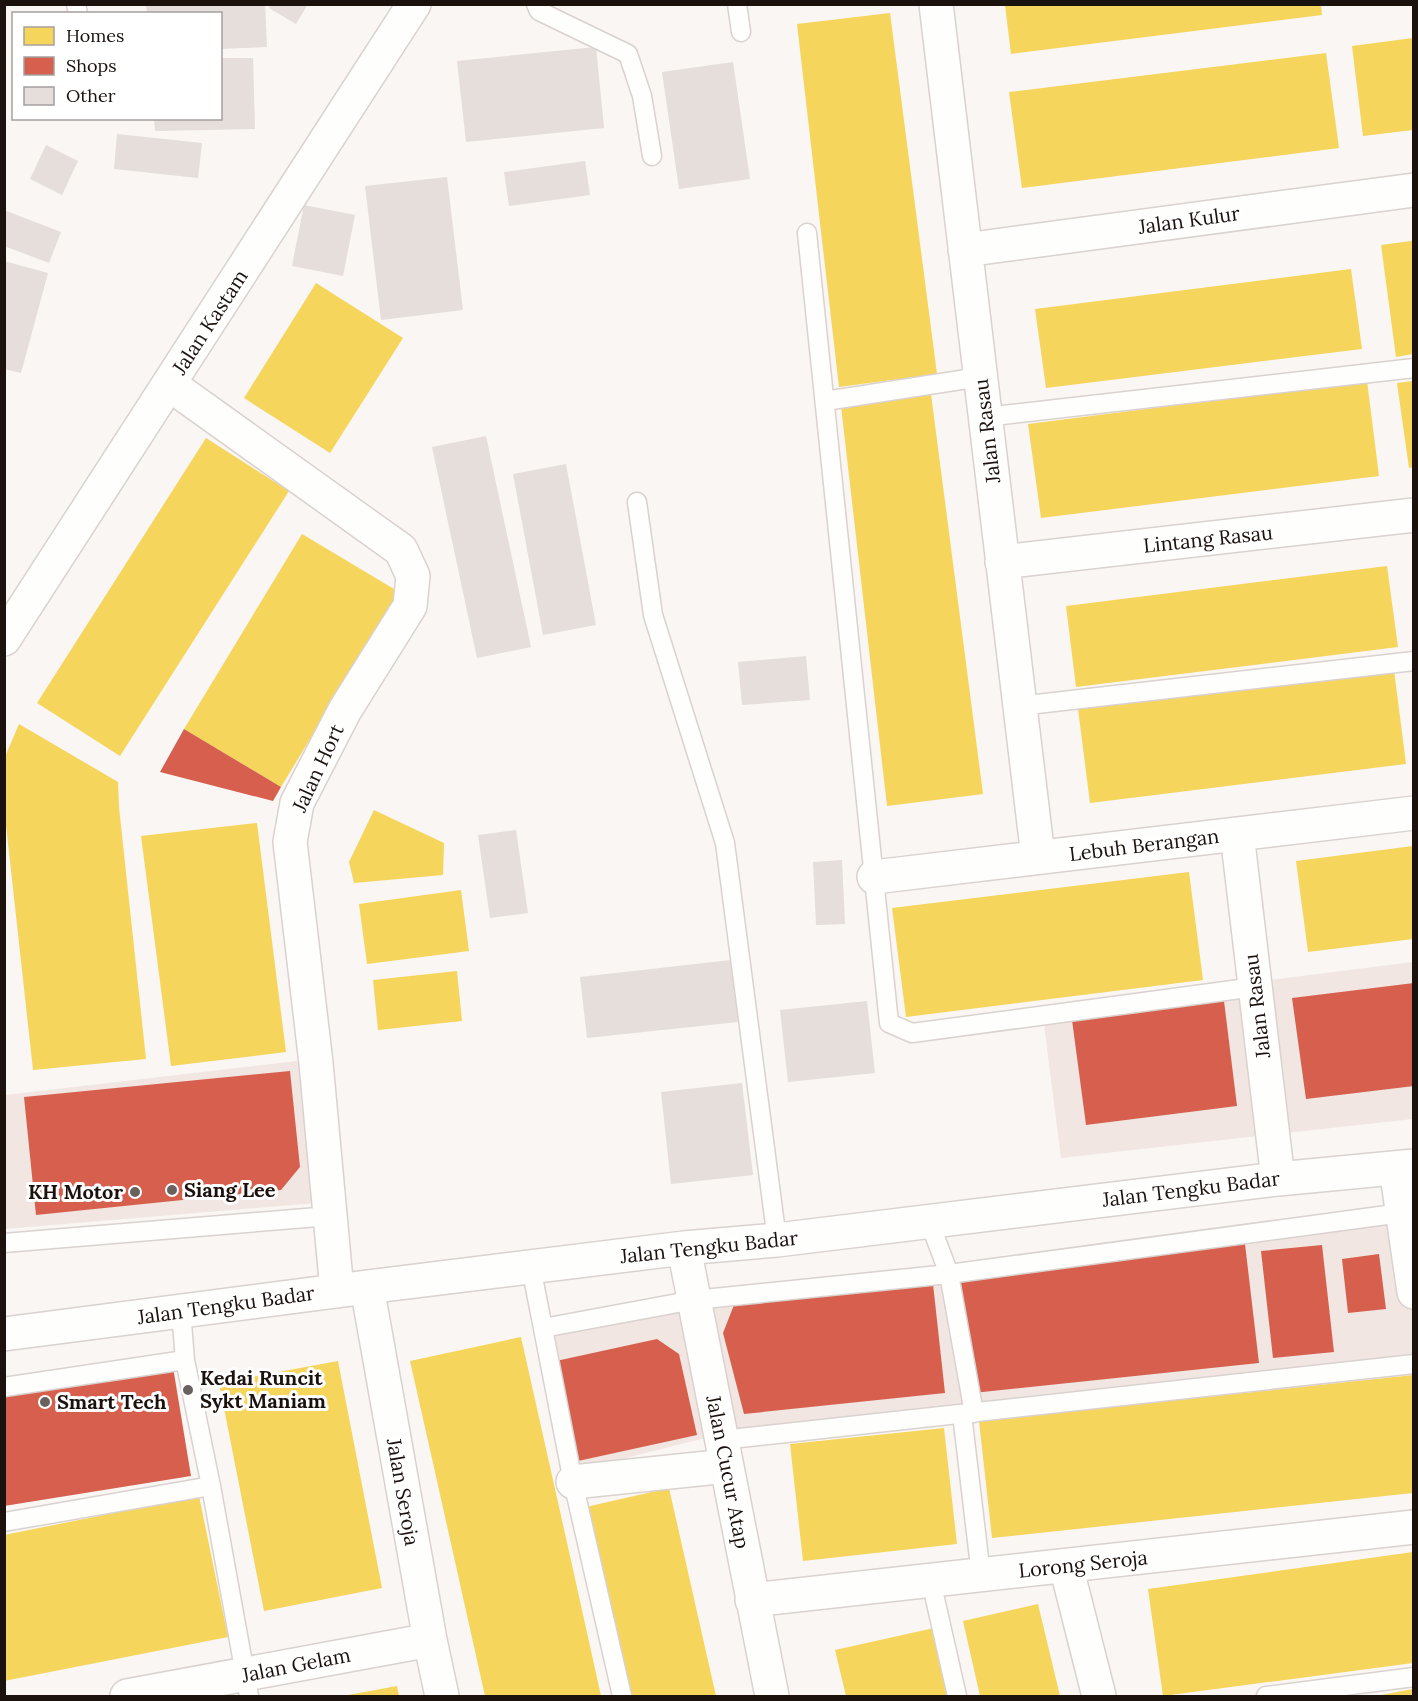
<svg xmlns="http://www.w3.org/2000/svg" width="1418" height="1701" viewBox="0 0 1418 1701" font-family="Lora,serif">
<rect width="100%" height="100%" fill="#f9f6f4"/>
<path fill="#f1e6e2" d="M 1413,962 L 1413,1119 L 1061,1158 L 1042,1009 Z
M 306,1060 L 316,1203 L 5,1229 L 5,1095 Z
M 1413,1219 L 1413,1356 L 952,1406 L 733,1431 L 578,1470 L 551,1334 L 711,1305 Z"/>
<path fill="#f6d55c" d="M 1005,5 L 1321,5 L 1322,15 L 1011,54 Z
M 890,13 L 937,374 L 839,387 L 797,24 Z
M 1413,38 L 1413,130 L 1363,136 L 1352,46 Z
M 1326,53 L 1339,148 L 1022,188 L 1009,92 Z
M 1411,241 L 1413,241 L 1413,354 L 1396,357 L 1381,245 Z
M 1351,269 L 1362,349 L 1046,388 L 1035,309 Z
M 316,283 L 403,338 L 330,453 L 244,398 Z
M 1367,381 L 1379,476 L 1041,518 L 1028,424 Z
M 1413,381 L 1413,467 L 1409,468 L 1397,383 Z
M 931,394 L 983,794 L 887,806 L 841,406 Z
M 206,438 L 289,491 L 120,756 L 37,703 Z
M 302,534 L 399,592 L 281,787 L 184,729 Z
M 1387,566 L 1398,647 L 1076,687 L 1066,606 Z
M 1394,670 L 1406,764 L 1090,803 L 1078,709 Z
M 19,724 L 118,782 L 119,807 L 146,1059 L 33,1070 L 4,807 L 4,759 Z
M 374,810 L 444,843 L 443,875 L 354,883 L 349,862 Z
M 257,823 L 286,1052 L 171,1066 L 141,836 Z
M 1413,846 L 1413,939 L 1308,952 L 1296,861 Z
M 1189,872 L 1203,980 L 906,1017 L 892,908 Z
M 461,890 L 469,951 L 367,964 L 359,904 Z
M 457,971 L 462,1021 L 378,1030 L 373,980 Z
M 521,1337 L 574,1574 L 601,1696 L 485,1696 L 433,1463 L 410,1361 Z
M 338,1361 L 382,1588 L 264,1611 L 219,1383 Z
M 1413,1375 L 1413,1493 L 992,1538 L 979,1421 Z
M 944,1428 L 957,1544 L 803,1561 L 790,1444 Z
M 669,1488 L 716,1696 L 628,1696 L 586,1507 Z
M 199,1496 L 228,1637 L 4,1681 L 4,1535 Z
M 1413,1552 L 1413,1663 L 1163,1696 L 1148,1589 Z
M 1038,1604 L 1060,1696 L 980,1696 L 963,1621 Z
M 934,1628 L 950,1696 L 846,1696 L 835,1650 Z
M 397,1686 L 399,1696 L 348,1696 L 348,1695 Z
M 1413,1689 L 1413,1696 L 1381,1696 L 1381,1695 Z"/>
<path fill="#d6604d" d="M 184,729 L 281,787 L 273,801 L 160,772 Z
M 1414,983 L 1414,1086 L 1306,1099 L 1292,998 Z
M 1224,1001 L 1237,1106 L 1086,1125 L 1072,1020 Z
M 290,1071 L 300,1167 L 281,1190 L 36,1215 L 24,1097 Z
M 1245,1244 L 1259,1363 L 973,1393 L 960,1274 Z
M 1322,1245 L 1334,1352 L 1273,1358 L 1261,1251 Z
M 1379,1254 L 1386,1309 L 1348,1313 L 1342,1259 Z
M 933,1284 L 945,1393 L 744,1414 L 723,1333 L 734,1305 Z
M 657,1339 L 679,1354 L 697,1435 L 578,1461 L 556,1361 Z
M 173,1367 L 191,1476 L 4,1506 L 4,1394 Z"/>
<path fill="#e5deda" d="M 166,4 L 265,4 L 267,47 L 220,49 L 220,14 L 147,14 L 146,5 Z
M 271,4 L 308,4 L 296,24 L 269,8 Z
M 596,47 L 604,128 L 466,142 L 457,61 Z
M 220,58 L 253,58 L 255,129 L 155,131 L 154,118 L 220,118 Z
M 733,62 L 750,179 L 679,189 L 662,72 Z
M 117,134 L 202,143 L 198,178 L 114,169 Z
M 46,145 L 78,161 L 62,195 L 30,179 Z
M 585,161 L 590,195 L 509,206 L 504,172 Z
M 447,177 L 463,310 L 381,320 L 365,186 Z
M 304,205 L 355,215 L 343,276 L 292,266 Z
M 4,210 L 61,232 L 49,263 L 4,246 Z
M 4,261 L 48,273 L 21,373 L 4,369 Z
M 486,436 L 531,647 L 477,658 L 432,447 Z
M 566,464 L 596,625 L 543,635 L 513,474 Z
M 806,656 L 810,700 L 742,705 L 738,662 Z
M 516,830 L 528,913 L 490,918 L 478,835 Z
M 842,860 L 845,924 L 816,925 L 813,862 Z
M 731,960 L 738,1022 L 587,1038 L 580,977 Z
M 867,1001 L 875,1073 L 788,1082 L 780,1010 Z
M 742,1083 L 753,1175 L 671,1184 L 661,1092 Z"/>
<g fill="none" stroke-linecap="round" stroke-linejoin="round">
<g stroke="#d9d2cf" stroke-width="21">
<path id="service" d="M 76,4 L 78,14
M 536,4 L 539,11 L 628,54 L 642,96 L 652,156
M 737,4 L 741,32
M 807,233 L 889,1023 L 912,1033 L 1255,987
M 825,401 L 980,377
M 985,417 L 1414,368
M 637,502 L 653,615 L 725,843 L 777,1240
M 1019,706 L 1414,661
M 929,1221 L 949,1274 L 974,1413
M 4,1243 L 330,1216
M 531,1267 L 573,1482 L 622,1696
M 181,1311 L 185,1360 L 211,1486 L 249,1696
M 543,1328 L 694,1300 L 949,1274 L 1409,1212
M 4,1387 L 185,1360
M 962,1414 L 981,1575
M 722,1440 L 1414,1364
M 4,1522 L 211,1486
M 931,1581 L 957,1696
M 1266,1696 L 1414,1677"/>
</g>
<g stroke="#d9d2cf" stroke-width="36">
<path id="minor" d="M 936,4 L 1038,857
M 965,250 L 1414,190
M 169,384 L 401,550 L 413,576 L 410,606 L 345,710 L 315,768 L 297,803 L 290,842 L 316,1063 L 337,1291
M 1002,562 L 1414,515
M 1237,834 L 1278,1179
M 874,877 L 1414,813
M 1396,1168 L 1414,1292
M 684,1248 L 772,1696
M 367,1287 L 430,1640 L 442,1696
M 4,1334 L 367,1287 L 684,1248 L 777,1240 L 1278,1179 L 1414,1166
M 573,1482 L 727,1466
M 1066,1566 L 1099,1696
M 752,1600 L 1414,1527
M 127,1696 L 430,1640"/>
</g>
<g stroke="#d9d2cf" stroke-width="36">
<path id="tertiary" d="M 4,639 L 414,4"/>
</g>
<use href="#service" stroke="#fefefd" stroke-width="18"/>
<use href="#minor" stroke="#fefefd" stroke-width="33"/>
<use href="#tertiary" stroke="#fefefd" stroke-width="33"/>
</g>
<g fill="#69615e" stroke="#fff" stroke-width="2">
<circle cx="172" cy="1190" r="6"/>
<circle cx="135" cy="1192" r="6"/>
<circle cx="188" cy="1390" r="6"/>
<circle cx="45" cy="1402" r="6"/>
</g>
<g text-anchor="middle" stroke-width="6" stroke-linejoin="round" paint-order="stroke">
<g font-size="20" fill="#1b110d" stroke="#fff">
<text transform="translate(1189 220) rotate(-8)" y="7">Jalan Kulur</text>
<text transform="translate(210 322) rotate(-57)" y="7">Jalan Kastam</text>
<text transform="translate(987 431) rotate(-97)" y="7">Jalan Rasau</text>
<text transform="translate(1208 539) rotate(-6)" y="7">Lintang Rasau</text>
<text transform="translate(318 768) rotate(-65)" y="7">Jalan Hort</text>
<text transform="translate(1144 845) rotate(-7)" y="7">Lebuh Berangan</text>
<text transform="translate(1257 1006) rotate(-97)" y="7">Jalan Rasau</text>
<text transform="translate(1191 1189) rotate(-7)" y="7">Jalan Tengku Badar</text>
<text transform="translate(709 1247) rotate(-6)" y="7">Jalan Tengku Badar</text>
<text transform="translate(226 1305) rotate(-8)" y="7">Jalan Tengku Badar</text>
<text transform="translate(728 1472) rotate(79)" y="7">Jalan Cucur Atap</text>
<text transform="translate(403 1492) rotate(80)" y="7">Jalan Seroja</text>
<text transform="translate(1083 1564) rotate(-6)" y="7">Lorong Seroja</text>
<text transform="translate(296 1665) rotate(-11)" y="7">Jalan Gelam</text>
</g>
<g font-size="20" font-weight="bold" fill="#1b110d" stroke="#fff" text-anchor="start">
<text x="184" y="1197">Siang Lee</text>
<text x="123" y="1199" text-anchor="end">KH Motor</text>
<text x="200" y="1385">Kedai Runcit<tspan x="200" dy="23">Sykt Maniam</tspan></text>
<text x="57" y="1409">Smart Tech</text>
</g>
</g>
<rect width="1418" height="1701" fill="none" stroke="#1b110d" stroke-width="12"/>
<rect x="12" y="12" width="210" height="108" fill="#ffffff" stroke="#a4a09e" stroke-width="1.5"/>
<rect x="24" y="27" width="30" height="18" fill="#f6d55c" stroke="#a4a09e" stroke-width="1.5"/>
<text x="66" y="42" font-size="18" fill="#1b110d">Homes</text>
<rect x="24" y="57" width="30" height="18" fill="#d6604d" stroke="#a4a09e" stroke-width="1.5"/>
<text x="66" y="72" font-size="18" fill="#1b110d">Shops</text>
<rect x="24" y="87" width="30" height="18" fill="#e5deda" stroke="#a4a09e" stroke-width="1.5"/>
<text x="66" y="102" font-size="18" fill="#1b110d">Other</text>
</svg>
